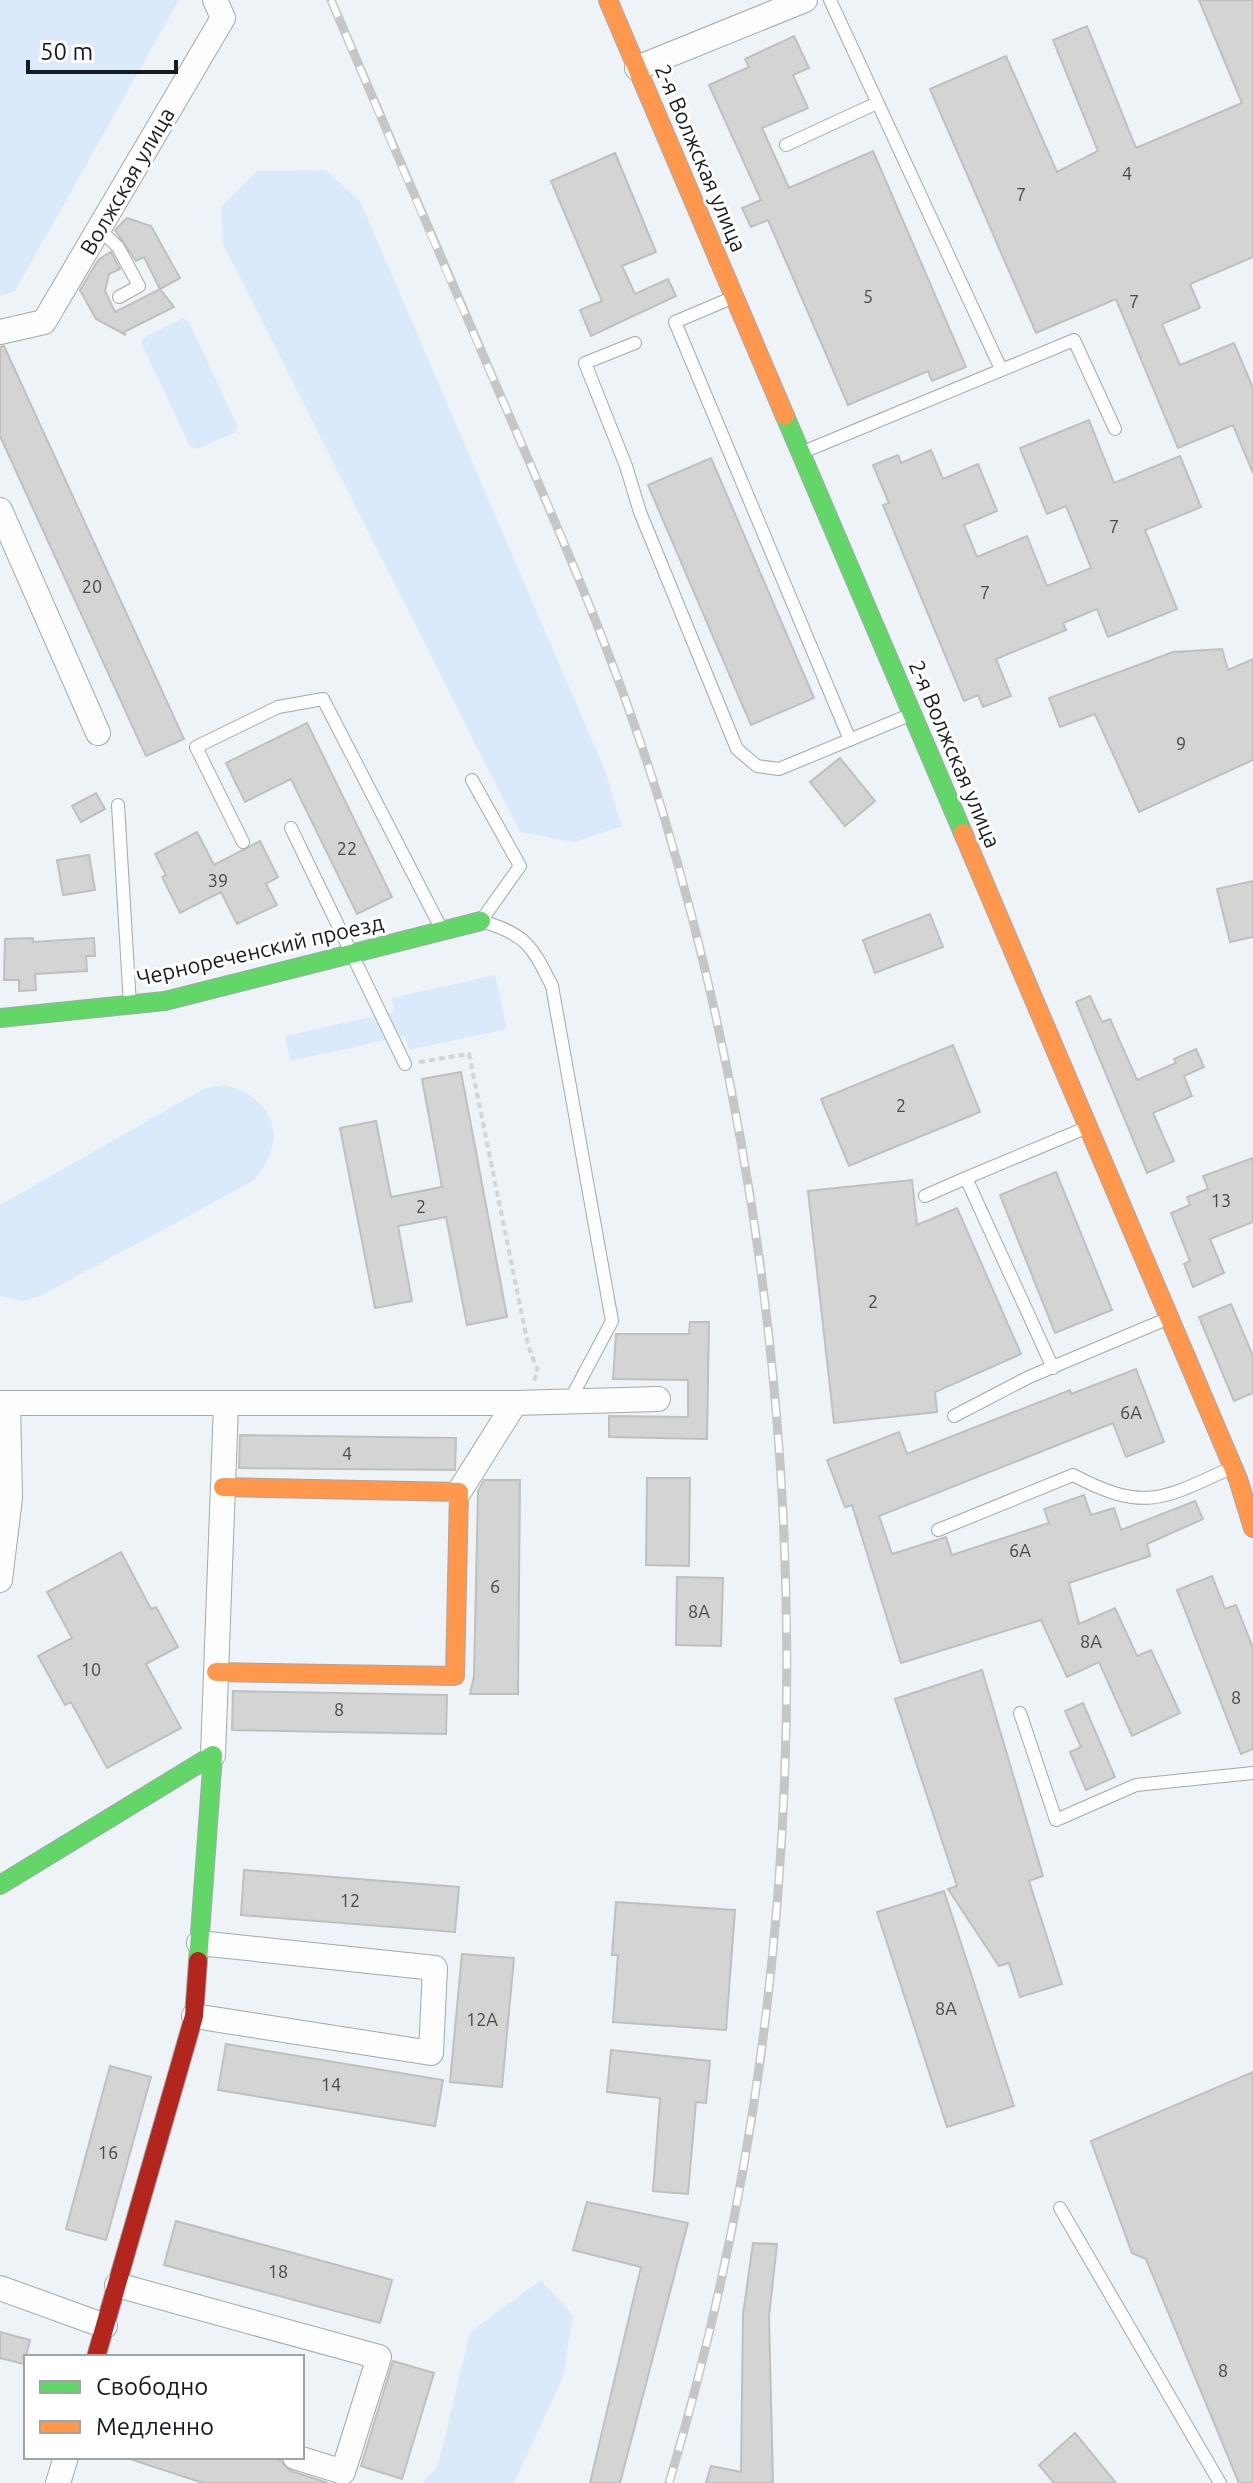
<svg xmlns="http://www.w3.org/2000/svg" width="1253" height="2483" viewBox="0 0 1253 2483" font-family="Ubuntu,sans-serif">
<rect width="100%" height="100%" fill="#eef3f8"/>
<path fill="#dbeafa" d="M 0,0 L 179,0 L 15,291 L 0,296 Z
M 326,170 L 360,201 L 604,768 L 622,826 L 574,842 L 520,832 L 223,244 L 221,207 L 257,171 Z
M 183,318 L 189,322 L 237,425 L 236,432 L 197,449 L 190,446 L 142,345 L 143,338 Z
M 495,975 L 507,1029 L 409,1050 L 405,1036 L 290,1061 L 285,1036 L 394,1012 L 392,998 Z
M 224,1085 C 276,1097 289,1142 253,1181 L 40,1296 L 22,1301 L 0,1296 L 0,1205 L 205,1088 Z
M 541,2280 L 573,2315 L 563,2377 L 514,2483 L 422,2483 L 438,2466 L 470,2332 Z"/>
<path fill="#d2d5d3" stroke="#bfc0be" stroke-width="2" d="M 1199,0 L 1253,0 L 1253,257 L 1190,284 L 1200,308 L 1162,324 L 1180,365 L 1234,343 L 1253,388 L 1253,473 L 1233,425 L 1178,448 L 1116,299 L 1036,333 L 930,89 L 1006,56 L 1057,172 L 1098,151 L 1053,40 L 1087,26 L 1136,148 L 1242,103 Z
M 794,36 L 809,68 L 793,75 L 808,108 L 762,128 L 789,188 L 873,151 L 966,367 L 932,381 L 928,371 L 848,405 L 768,220 L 751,227 L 742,208 L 761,200 L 709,85 L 749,67 L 745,59 Z
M 615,153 L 656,252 L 622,266 L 635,294 L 668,279 L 676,296 L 591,336 L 580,310 L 602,301 L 551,181 Z
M 127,218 L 151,226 L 180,278 L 160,289 L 144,257 L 136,261 L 115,230 Z
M 111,252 L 120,269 L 109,274 L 105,291 L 115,312 L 160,289 L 174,307 L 124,332 L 126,335 L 96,319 L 80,290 L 99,259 Z
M 4,346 L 184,739 L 146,756 L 0,436 L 0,347 Z
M 1089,420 L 1114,483 L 1180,456 L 1201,507 L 1145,530 L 1177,609 L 1108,637 L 1097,609 L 1063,623 L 1066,630 L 996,659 L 1011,696 L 983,707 L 978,695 L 964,701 L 883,505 L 889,503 L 873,465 L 898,455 L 901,463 L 931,450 L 943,479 L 978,464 L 997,511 L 964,525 L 977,557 L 1027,536 L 1047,586 L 1091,568 L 1066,506 L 1047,514 L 1020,448 Z
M 711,458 L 814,698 L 751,725 L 648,485 Z
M 1222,649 L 1228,670 L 1253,659 L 1253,760 L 1139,812 L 1095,714 L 1060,727 L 1049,698 L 1173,652 Z
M 307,723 L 392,897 L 357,914 L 291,779 L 245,802 L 226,763 Z
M 840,758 L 875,801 L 845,826 L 810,782 Z
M 96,793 L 105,809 L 81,822 L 72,806 Z
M 197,832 L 214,865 L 260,841 L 278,877 L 266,884 L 277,905 L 237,924 L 221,892 L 180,913 L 162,877 L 166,875 L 155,854 Z
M 89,855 L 95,890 L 63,895 L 57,860 Z
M 1253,881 L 1253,937 L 1230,942 L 1217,889 Z
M 930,914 L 943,947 L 875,973 L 863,940 Z
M 33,938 L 33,942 L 94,938 L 95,956 L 86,956 L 87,971 L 35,974 L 36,990 L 19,991 L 19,980 L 4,980 L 5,939 Z
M 1090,996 L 1102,1022 L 1110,1019 L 1137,1080 L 1176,1063 L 1174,1059 L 1196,1049 L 1204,1067 L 1184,1076 L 1192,1096 L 1153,1113 L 1174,1161 L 1147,1173 L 1076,1002 Z
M 953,1045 L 980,1112 L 849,1166 L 821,1099 Z
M 461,1072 L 507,1317 L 467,1325 L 446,1217 L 398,1226 L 412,1301 L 375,1308 L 340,1128 L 376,1121 L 391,1197 L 442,1187 L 422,1079 Z
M 1253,1158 L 1253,1222 L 1210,1239 L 1224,1273 L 1193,1287 L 1184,1264 L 1190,1261 L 1171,1213 L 1190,1205 L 1187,1197 L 1208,1189 L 1203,1176 Z
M 1056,1172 L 1112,1310 L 1055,1333 L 1000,1195 Z
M 912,1180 L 917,1225 L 957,1208 L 1021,1354 L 935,1392 L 937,1412 L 834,1423 L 808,1191 Z
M 1231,1304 L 1253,1356 L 1253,1393 L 1234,1401 L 1199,1317 Z
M 690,1322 L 709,1322 L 707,1439 L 609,1437 L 609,1416 L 688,1417 L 688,1380 L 613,1379 L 616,1334 L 689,1334 Z
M 1136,1369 L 1164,1442 L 1126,1457 L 1113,1423 L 879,1516 L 892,1554 L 946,1537 L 952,1555 L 1049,1523 L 1044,1509 L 1084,1495 L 1091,1515 L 1114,1508 L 1121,1530 L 1195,1501 L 1203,1519 L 1147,1544 L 1150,1556 L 1069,1583 L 1079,1624 L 1115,1608 L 1137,1656 L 1151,1650 L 1180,1713 L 1132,1736 L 1099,1662 L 1067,1677 L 1041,1620 L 901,1663 L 852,1505 L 845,1507 L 827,1460 L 899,1432 L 907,1454 L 1070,1390 L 1071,1394 Z
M 240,1435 L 456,1438 L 455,1470 L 239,1468 Z
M 647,1478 L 690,1478 L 689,1566 L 646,1565 Z
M 484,1480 L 520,1480 L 518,1694 L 470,1694 L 474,1676 L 478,1491 Z
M 121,1552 L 151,1609 L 156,1607 L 178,1647 L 146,1664 L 181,1728 L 107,1768 L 71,1702 L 65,1705 L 38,1656 L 72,1638 L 47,1592 Z
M 1212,1576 L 1225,1609 L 1236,1605 L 1253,1648 L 1253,1749 L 1241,1754 L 1177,1590 Z
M 677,1577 L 723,1578 L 721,1646 L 676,1645 Z
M 982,1670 L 1043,1876 L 1029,1881 L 1062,1984 L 1020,1997 L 1009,1963 L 999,1966 L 948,1889 L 957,1886 L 895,1699 Z
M 233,1691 L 447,1695 L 446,1734 L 232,1730 Z
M 1083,1703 L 1115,1777 L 1086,1790 L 1070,1752 L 1081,1747 L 1065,1711 Z
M 244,1870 L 459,1887 L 455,1932 L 241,1915 Z
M 944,1891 L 1014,2106 L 947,2127 L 877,1912 Z
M 616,1902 L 735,1910 L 726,2030 L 613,2022 L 618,1955 L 612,1955 Z
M 462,1954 L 514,1958 L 502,2087 L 450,2082 Z
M 226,2044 L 443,2080 L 435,2126 L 218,2090 Z
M 611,2050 L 710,2061 L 706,2103 L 696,2102 L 688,2194 L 653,2191 L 660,2098 L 607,2092 Z
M 110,2066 L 151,2077 L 106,2240 L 66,2229 Z
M 1253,2072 L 1253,2483 L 1239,2483 L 1146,2259 L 1132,2253 L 1091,2141 Z
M 587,2202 L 688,2223 L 620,2483 L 590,2483 L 641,2267 L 573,2250 Z
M 176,2221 L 392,2280 L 380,2323 L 164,2265 Z
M 753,2243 L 777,2244 L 769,2316 L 773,2483 L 706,2483 L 711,2466 L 741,2472 L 743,2315 Z
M 0,2332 L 30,2340 L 24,2364 L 0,2358 Z
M 393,2361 L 434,2373 L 402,2479 L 361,2466 Z
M 1075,2433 L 1116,2483 L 1054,2483 L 1039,2465 Z
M 133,2457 L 272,2457 L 280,2460 L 291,2471 L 328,2483 L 203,2483 L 133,2460 Z"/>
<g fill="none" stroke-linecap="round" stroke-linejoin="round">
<g stroke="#a3a8ad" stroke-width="14">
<path id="lane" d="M 830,0 L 1001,369
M 786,145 L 877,103
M 99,229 L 118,247 L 139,286 L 119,297
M 734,297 L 675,322 L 850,740
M 635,343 L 585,363 L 626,466 L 640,512 L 737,749 L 757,766 L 779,769 L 912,714
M 803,452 L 1074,340 L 1115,429
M 472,780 L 520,866 L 481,921 C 526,934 532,946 552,986 L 612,1321 L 569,1402
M 118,805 L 130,1005
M 291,828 L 405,1064
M 243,842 L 196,747 L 278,707 L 323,699 L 441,928
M 966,1178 L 1088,1127
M 925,1196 L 966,1178 L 1053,1368
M 954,1416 L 1029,1377 L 1169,1318
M 938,1530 L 1073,1475 C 1145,1513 1163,1499 1233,1467
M 1020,1713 L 1056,1820 L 1136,1785 L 1253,1773
M 1060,2208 L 1220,2483"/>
</g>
<g stroke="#a3a8ad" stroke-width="26">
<path id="street" d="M 637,68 L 805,0
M 0,332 L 44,322 L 223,18 L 215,0
M 0,510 L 98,733
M 0,1403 L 515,1403 L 658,1399
M 459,1492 L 515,1403
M 0,1580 L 10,1498 L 8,1403
M 213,1755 L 226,1404
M 194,2016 L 431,2053 L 435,1968 L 199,1943
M 117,2285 L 379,2357 L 343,2472 L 295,2457
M 0,2288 L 105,2326
M 58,2483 L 66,2457"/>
</g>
<g stroke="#a3a8ad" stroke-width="20">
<path id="fast" d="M 785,416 L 963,833
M 0,1018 L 165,1001 L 481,921
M 0,1885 L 213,1755 L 198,1961"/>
</g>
<g stroke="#a3a8ad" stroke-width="20">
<path id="slow" d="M 608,0 L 785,416
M 963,833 L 1238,1479 L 1253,1528
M 216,1672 L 455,1676 L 459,1492 L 223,1487"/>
</g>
<g stroke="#a3a8ad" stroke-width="20">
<path id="jam" d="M 96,2357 L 194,2016 L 198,1961"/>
</g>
<path stroke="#d2d4d5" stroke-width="4" stroke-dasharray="6 4" stroke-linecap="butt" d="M 419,1062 L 469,1054 L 528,1345 L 538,1372 L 533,1382"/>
<use href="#lane" stroke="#fcfdfe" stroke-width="12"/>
<use href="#street" stroke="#fcfdfe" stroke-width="24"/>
<use href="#fast" stroke="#63d668" stroke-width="18"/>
<use href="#slow" stroke="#ff974d" stroke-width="18"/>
<use href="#jam" stroke="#b3261e" stroke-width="18"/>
<g stroke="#c4c6c8" stroke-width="9">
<path id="rail" d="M 331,0 C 387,131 442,262 499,392 C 559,530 620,669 663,813 C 824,1354 830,1942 669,2483"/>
</g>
<use href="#rail" stroke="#fff" stroke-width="6" stroke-dasharray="18" stroke-linecap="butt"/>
</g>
<g text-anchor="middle" stroke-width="6" stroke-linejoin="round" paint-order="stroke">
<g font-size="18" fill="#444a4e">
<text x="1127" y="180">4</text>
<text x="1021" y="201">7</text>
<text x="868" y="303">5</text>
<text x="1134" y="308">7</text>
<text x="1114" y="533">7</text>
<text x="92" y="593">20</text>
<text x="985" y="599">7</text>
<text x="1181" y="750">9</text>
<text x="347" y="855">22</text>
<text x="218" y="887">39</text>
<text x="901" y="1112">2</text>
<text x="1221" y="1207">13</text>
<text x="421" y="1213">2</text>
<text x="873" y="1308">2</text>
<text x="1131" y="1419">6А</text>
<text x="347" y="1460">4</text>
<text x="1020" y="1557">6А</text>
<text x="495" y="1593">6</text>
<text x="699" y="1618">8А</text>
<text x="1091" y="1648">8А</text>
<text x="91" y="1676">10</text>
<text x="1236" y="1704">8</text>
<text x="339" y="1716">8</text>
<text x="350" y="1907">12</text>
<text x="946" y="2015">8А</text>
<text x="482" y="2026">12А</text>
<text x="331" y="2091">14</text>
<text x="108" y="2159">16</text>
<text x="278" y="2278">18</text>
<text x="1223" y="2377">8</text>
</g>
<g font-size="22" fill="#151b21" stroke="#fff">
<text transform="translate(701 158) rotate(67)" y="8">2-я Волжская улица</text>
<text transform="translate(127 181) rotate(-60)" y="8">Волжская улица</text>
<text transform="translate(955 754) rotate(67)" y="8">2-я Волжская улица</text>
<text transform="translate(260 950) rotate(-13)" y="8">Чернореченский проезд</text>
</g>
</g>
<rect x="24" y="2355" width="280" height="104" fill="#ffffff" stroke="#a1a4a6" stroke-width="2"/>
<rect x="40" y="2381" width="40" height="12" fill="#63d668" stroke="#a1a4a6" stroke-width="2"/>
<text x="96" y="2395" font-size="24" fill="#151b21">Свободно</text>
<rect x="40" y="2421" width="40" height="12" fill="#ff974d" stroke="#a1a4a6" stroke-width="2"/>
<text x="96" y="2435" font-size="24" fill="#151b21">Медленно</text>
<path d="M28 60v12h148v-12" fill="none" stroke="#151b21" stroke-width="4"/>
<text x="40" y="60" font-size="24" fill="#151b21" stroke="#ffffff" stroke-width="6" paint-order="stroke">50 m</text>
</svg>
